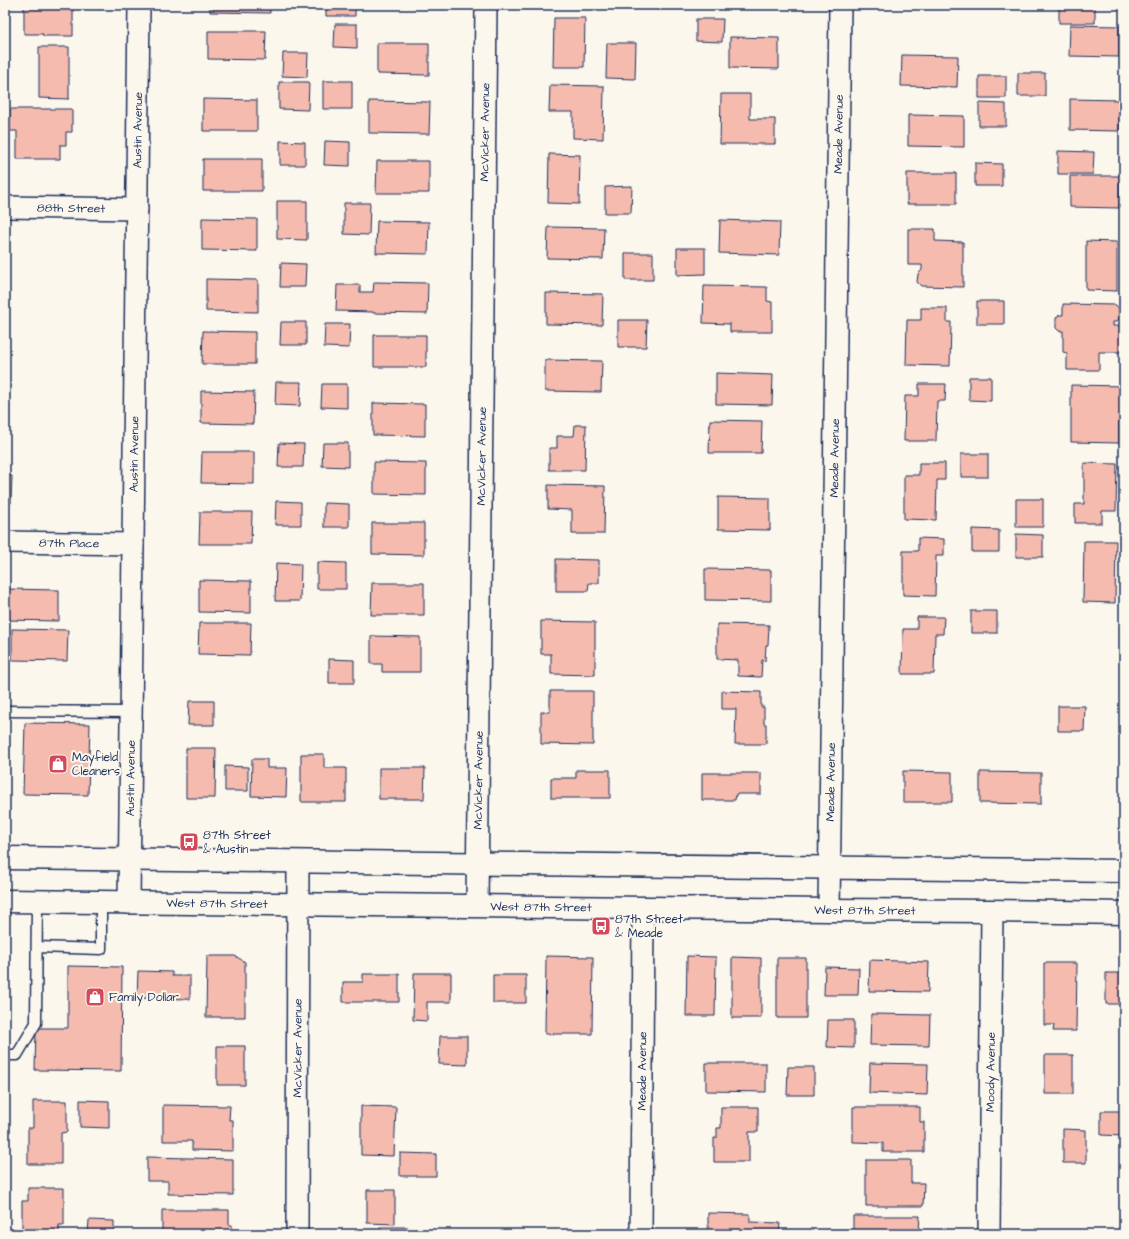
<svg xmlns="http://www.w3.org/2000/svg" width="1129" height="1239" viewBox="0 0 1129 1239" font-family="'Architects Daughter',sans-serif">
<rect width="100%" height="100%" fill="#fbf7ec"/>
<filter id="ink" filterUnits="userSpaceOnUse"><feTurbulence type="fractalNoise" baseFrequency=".025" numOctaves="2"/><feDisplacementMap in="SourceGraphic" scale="8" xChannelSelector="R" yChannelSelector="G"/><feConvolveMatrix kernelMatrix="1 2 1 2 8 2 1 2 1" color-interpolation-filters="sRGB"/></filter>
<g filter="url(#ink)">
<path fill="#f5bbae" stroke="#1b2f5e" d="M 24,5 L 73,5 L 73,36 L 43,36 L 43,34 L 24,34 Z
M 210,5 L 270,5 L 270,13 L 210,12 Z
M 326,5 L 355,5 L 355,16 L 326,16 Z
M 1059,5 L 1095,5 L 1095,23 L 1059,23 Z
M 554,18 L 585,18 L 584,67 L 553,67 Z
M 696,19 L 723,19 L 722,42 L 696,41 Z
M 335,24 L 357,24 L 357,48 L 334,47 Z
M 1070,25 L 1119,26 L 1119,57 L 1069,56 Z
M 208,31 L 266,31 L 265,60 L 208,59 Z
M 730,37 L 779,38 L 779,69 L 730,68 Z
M 377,43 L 429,43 L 429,75 L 377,74 Z
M 607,43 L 636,43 L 635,79 L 606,78 Z
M 39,47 L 69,47 L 69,99 L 39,98 Z
M 283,53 L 308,53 L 307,77 L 282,76 Z
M 902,55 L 958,56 L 957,87 L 901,86 Z
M 1018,73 L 1045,73 L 1045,96 L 1018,96 Z
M 979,76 L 1006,76 L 1006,98 L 979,98 Z
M 323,81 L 352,81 L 352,109 L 323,109 Z
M 279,82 L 309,82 L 308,110 L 279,109 Z
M 550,85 L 604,86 L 603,139 L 573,138 L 573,112 L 549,112 Z
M 721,94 L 750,94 L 750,119 L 775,119 L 775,144 L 720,144 Z
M 203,99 L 257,100 L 257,131 L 203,131 Z
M 1070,99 L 1120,100 L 1119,131 L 1070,130 Z
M 369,101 L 430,102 L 429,134 L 369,133 Z
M 979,103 L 1006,104 L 1006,126 L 979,126 Z
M 10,109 L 72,109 L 72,132 L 66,132 L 66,145 L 60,145 L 60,159 L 17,159 L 17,131 L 10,131 Z
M 908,115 L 964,116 L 964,147 L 908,146 Z
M 280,141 L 305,142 L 305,165 L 280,165 Z
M 325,141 L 350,142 L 350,166 L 324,165 Z
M 1058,151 L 1094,152 L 1093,174 L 1058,174 Z
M 549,154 L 580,155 L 579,204 L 548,203 Z
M 203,159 L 262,159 L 262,191 L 203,191 Z
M 377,161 L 429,161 L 429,193 L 376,193 Z
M 975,163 L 1002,164 L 1002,186 L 975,186 Z
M 907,173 L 956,173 L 956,204 L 907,204 Z
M 1070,176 L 1120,176 L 1119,208 L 1070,207 Z
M 632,186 L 631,213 L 605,213 L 605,187 Z
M 277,201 L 307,201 L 307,240 L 277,239 Z
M 344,203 L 370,203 L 369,235 L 344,234 Z
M 202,218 L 257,219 L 257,251 L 202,250 Z
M 720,220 L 780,222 L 779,255 L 719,253 Z
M 377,221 L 429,222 L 428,254 L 376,253 Z
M 548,227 L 604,228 L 603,259 L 547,258 Z
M 908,229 L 935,229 L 935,241 L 963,242 L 963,287 L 921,286 L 917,282 L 918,274 L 922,270 L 922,265 L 908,265 Z
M 1086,241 L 1117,242 L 1117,291 L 1086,290 Z
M 677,248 L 705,248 L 705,274 L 677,275 Z
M 625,253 L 653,253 L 653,280 L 625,280 Z
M 281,263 L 306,264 L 305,287 L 280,287 Z
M 206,279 L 258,280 L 258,312 L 206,311 Z
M 374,282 L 428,283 L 427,314 L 373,313 L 373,312 L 336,311 L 337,285 L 360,285 L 360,292 L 373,292 Z
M 704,286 L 767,287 L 767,301 L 772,302 L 772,332 L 730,332 L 730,324 L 703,323 Z
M 546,293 L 603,294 L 602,325 L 546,324 Z
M 977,301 L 1004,301 L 1004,324 L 977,324 Z
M 1063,304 L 1116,305 L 1119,309 L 1119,319 L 1116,322 L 1113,322 L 1113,326 L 1124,326 L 1124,352 L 1099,352 L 1099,370 L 1067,370 L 1067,353 L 1063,352 L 1063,331 L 1059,331 L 1056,328 L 1056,318 L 1059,315 L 1063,315 Z
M 921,308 L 947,308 L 947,322 L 951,322 L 950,366 L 906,365 L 907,320 L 921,320 Z
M 618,320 L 647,320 L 646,347 L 618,347 Z
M 281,322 L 306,322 L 306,345 L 280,345 Z
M 325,324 L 350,324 L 349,348 L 324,347 Z
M 203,331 L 255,332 L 255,364 L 202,364 Z
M 374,335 L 426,335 L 426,367 L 374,367 Z
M 545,360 L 602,361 L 601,392 L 545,391 Z
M 716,373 L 773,375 L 772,405 L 716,404 Z
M 969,377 L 991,377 L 991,401 L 969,400 Z
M 276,382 L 301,382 L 300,406 L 275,405 Z
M 322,384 L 347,384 L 347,408 L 321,407 Z
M 919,384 L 946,384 L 945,401 L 937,401 L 936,441 L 904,441 L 905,396 L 919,396 Z
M 1071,385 L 1124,386 L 1124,422 L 1119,422 L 1119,443 L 1071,442 Z
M 201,391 L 254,392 L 253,424 L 201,423 Z
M 373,403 L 425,404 L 425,436 L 373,435 Z
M 710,420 L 762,421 L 761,453 L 709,453 Z
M 575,425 L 586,425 L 585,470 L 549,470 L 549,448 L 557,448 L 557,436 L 574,436 Z
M 279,443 L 304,444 L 303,467 L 278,467 Z
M 323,443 L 348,443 L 348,467 L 322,466 Z
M 202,452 L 254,452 L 254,484 L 201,483 Z
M 961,454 L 988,454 L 988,477 L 961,477 Z
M 374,462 L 426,463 L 426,495 L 374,494 Z
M 919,463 L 945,463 L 945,480 L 937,480 L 936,520 L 904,519 L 904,475 L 919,475 Z
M 1084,463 L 1117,464 L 1116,511 L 1102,511 L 1102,523 L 1075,523 L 1075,504 L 1084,504 Z
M 5,476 L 12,476 L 11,503 L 5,503 Z
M 548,485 L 605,486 L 604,534 L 572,534 L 572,510 L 548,509 Z
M 718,497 L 770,498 L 770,530 L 718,529 Z
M 1016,499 L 1043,499 L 1043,527 L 1016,527 Z
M 276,501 L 301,502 L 301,525 L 275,525 Z
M 324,503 L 349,504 L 349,527 L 324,527 Z
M 200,512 L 252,512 L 251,544 L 199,544 Z
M 372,523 L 424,523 L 424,555 L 372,554 Z
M 972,529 L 999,530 L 999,552 L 972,552 Z
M 1016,534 L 1043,535 L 1043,557 L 1016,557 Z
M 918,538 L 944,539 L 944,556 L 936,556 L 935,596 L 903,595 L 903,551 L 918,551 Z
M 1084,541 L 1116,541 L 1115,603 L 1083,602 Z
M 556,559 L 599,560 L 599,583 L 589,583 L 588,591 L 556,591 Z
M 317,562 L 346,563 L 346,589 L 317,589 Z
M 276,563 L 301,564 L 300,601 L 275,601 Z
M 705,569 L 771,570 L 771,601 L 705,600 Z
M 199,580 L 251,581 L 251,613 L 199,612 Z
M 372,583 L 424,583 L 424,615 L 371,615 Z
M 5,589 L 59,590 L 59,621 L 5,620 Z
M 971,611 L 997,611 L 997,633 L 971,633 Z
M 917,617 L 944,617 L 943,634 L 935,634 L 934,674 L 902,674 L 903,629 L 917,629 Z
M 541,621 L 595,622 L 595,675 L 551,674 L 551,654 L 541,654 Z
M 199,623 L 251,623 L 250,655 L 198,654 Z
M 717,624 L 769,625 L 768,645 L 766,645 L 765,661 L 762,660 L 761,677 L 738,676 L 738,660 L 717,659 Z
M 12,629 L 68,630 L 67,661 L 12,660 Z
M 371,636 L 420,637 L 420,672 L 382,672 L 382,664 L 371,664 Z
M 329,659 L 354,660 L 354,683 L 329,683 Z
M 550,691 L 593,691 L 593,745 L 541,744 L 541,712 L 550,712 Z
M 722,691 L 761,692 L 761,707 L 764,707 L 764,724 L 766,724 L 766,744 L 735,744 L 736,709 L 722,709 Z
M 189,701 L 214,701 L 214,725 L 188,725 Z
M 1058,706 L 1085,706 L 1084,731 L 1058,731 Z
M 25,723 L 90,724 L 88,795 L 23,794 Z
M 186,748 L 216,748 L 215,798 L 186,798 Z
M 301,754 L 324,754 L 324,768 L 346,768 L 346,802 L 301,802 Z
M 252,759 L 267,759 L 267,768 L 287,768 L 286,797 L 251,796 Z
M 225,766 L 248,767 L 248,791 L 225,791 Z
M 379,768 L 425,768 L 424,799 L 379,799 Z
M 576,770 L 610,770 L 610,798 L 551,798 L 551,778 L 576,778 Z
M 903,771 L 952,772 L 952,802 L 903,802 Z
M 980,772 L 1041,773 L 1041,804 L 980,803 Z
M 702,773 L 761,773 L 761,794 L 736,794 L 735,800 L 702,800 Z
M 207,956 L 235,956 L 245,962 L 245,1017 L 206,1017 Z
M 546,956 L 593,957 L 592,1034 L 545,1034 Z
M 687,956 L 716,957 L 715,1016 L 686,1016 Z
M 732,957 L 761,958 L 761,1018 L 732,1018 Z
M 777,958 L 806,958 L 806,1018 L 777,1018 Z
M 870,960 L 929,962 L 928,992 L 869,991 Z
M 1044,963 L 1077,963 L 1076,1031 L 1053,1031 L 1054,1025 L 1044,1025 Z
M 68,966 L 122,967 L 121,1071 L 35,1070 L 36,1028 L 68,1028 Z
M 825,967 L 859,968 L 858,995 L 824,995 Z
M 138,971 L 172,972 L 172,976 L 190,976 L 190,999 L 137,998 Z
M 414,973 L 451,973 L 451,1002 L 427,1002 L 427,1021 L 413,1020 Z
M 1106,973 L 1124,973 L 1124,1004 L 1106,1004 Z
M 363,974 L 399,974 L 399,1002 L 343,1002 L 343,982 L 363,982 Z
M 493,975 L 526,975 L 526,1003 L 493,1003 Z
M 871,1014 L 930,1015 L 929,1046 L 870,1045 Z
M 828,1020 L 854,1020 L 854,1048 L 827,1047 Z
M 440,1036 L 467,1036 L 467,1065 L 439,1064 Z
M 217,1046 L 245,1046 L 245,1085 L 217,1085 Z
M 1045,1055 L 1073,1055 L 1073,1094 L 1045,1094 Z
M 706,1063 L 766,1063 L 766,1092 L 706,1091 Z
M 870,1063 L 928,1064 L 927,1095 L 869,1093 Z
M 788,1067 L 814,1067 L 814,1095 L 787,1095 Z
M 80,1100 L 109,1101 L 109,1128 L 80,1127 Z
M 33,1101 L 67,1101 L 67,1132 L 61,1133 L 61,1164 L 28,1164 L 28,1128 L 33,1128 Z
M 163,1105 L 230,1106 L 229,1120 L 233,1120 L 233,1151 L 192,1150 L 192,1141 L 163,1141 Z
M 361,1106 L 396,1107 L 394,1156 L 361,1155 Z
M 721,1107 L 758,1107 L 758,1132 L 749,1132 L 749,1162 L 714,1162 L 714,1138 L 717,1138 L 717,1128 L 721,1128 Z
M 853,1107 L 920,1107 L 920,1122 L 924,1122 L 924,1152 L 883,1152 L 883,1143 L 853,1142 Z
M 1101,1111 L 1124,1111 L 1124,1136 L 1101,1135 Z
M 1063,1129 L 1086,1130 L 1086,1163 L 1063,1163 Z
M 400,1153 L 436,1154 L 436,1176 L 400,1176 Z
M 147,1157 L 233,1159 L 233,1195 L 168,1194 L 168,1181 L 147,1181 Z
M 866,1160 L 911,1160 L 911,1183 L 924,1183 L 923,1206 L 866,1206 Z
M 28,1188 L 64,1188 L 64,1225 L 59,1225 L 59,1234 L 35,1234 L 35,1230 L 22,1230 L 22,1201 L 28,1201 Z
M 367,1190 L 395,1190 L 395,1224 L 367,1223 Z
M 162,1210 L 229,1210 L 229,1225 L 232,1225 L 232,1234 L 162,1234 Z
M 708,1213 L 750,1214 L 750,1222 L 780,1223 L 779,1234 L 708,1234 Z
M 853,1216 L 920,1216 L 919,1231 L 923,1231 L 923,1234 L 853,1234 Z
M 89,1220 L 114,1221 L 114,1234 L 88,1234 Z
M 380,1227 L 408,1227 L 408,1234 L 380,1234 Z"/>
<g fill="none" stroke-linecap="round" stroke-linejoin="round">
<g stroke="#1b2f5e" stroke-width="13">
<path id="lane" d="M 5,711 L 131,712
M 37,947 L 101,949 L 101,902
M 5,1055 L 17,1055 L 36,1023 L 37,902"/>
</g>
<g stroke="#1b2f5e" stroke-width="24">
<g id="street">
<path id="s1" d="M 5,207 L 137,209"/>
<path id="s2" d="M 5,542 L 133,544"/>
<path id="s3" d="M 129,903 L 139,5"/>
<path id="s4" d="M 477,906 L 486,5"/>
<path id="s5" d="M 829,910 L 840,5"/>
<path id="s6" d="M 297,1234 L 298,862"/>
<path id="s7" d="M 641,1234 L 643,908"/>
<path id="s8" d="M 989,1234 L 992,911"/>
</g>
</g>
<g stroke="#1b2f5e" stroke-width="25">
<g id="secondary">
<path d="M 5,858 L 1124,871"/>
<path id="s9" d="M 5,901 L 829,910 L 992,911 L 1124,913"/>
</g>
</g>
<use href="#lane" stroke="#fbf7ec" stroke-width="10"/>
<use href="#street" stroke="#fbf7ec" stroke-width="21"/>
<use href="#secondary" stroke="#fbf7ec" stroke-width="22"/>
</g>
</g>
<defs>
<g id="shop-square" transform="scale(1)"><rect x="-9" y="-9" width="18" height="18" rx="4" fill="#d1495b" stroke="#fbf7ec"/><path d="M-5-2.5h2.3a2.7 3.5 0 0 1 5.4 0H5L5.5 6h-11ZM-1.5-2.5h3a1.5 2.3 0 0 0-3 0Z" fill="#fff"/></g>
<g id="bus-square" transform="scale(1)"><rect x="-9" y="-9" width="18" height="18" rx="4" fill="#d1495b" stroke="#fbf7ec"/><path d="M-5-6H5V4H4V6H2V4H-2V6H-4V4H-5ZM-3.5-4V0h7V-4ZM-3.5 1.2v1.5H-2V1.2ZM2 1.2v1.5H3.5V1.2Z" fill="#fff"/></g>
</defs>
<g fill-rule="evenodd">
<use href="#shop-square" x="58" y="764"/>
<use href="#bus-square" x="189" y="842"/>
<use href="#bus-square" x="601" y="926"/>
<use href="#shop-square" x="95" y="997"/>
</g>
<g text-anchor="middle" stroke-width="4" stroke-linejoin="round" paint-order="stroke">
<g font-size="12" fill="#1b2f5e" stroke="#fbf7ec">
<text dy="4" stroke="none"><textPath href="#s3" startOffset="773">Austin Avenue</textPath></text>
<text dy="4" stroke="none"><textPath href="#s4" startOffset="774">McVicker Avenue</textPath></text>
<text dy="4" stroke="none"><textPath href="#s5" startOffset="776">Meade Avenue</textPath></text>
<text dy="4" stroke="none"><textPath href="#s1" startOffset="66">88th Street</textPath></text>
<text dy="4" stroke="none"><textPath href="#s3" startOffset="449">Austin Avenue</textPath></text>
<text dy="4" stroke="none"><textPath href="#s4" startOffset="450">McVicker Avenue</textPath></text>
<text dy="4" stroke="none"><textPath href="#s5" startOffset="452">Meade Avenue</textPath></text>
<text dy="4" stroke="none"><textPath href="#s2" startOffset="64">87th Place</textPath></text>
<text dy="4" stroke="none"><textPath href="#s3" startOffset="125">Austin Avenue</textPath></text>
<text dy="4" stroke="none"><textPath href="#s4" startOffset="126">McVicker Avenue</textPath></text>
<text dy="4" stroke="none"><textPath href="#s5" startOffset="128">Meade Avenue</textPath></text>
<text dy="4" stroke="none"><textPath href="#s9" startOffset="212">West 87th Street</textPath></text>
<text dy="4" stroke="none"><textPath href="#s9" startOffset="536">West 87th Street</textPath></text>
<text dy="4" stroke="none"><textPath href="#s9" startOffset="860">West 87th Street</textPath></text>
<text dy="4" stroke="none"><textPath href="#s6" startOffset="186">McVicker Avenue</textPath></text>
<text dy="4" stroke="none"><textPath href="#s7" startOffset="163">Meade Avenue</textPath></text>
<text dy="4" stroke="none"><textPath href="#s8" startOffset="162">Moody Avenue</textPath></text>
</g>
<g font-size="12" fill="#1b2f5e" stroke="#fbf7ec" text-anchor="start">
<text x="72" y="761">Mayfield<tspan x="72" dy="14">Cleaners</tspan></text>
<text x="203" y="839">87th Street<tspan x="203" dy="14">&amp; Austin</tspan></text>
<text x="615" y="923">87th Street<tspan x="615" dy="14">&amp; Meade</tspan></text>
<text x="109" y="1001">Family Dollar</text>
</g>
</g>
<rect width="1129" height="1239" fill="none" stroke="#fbf7ec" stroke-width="20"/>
<rect x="10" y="10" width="1109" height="1219" fill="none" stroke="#1b2f5e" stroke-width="1.5" filter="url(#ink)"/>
</svg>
